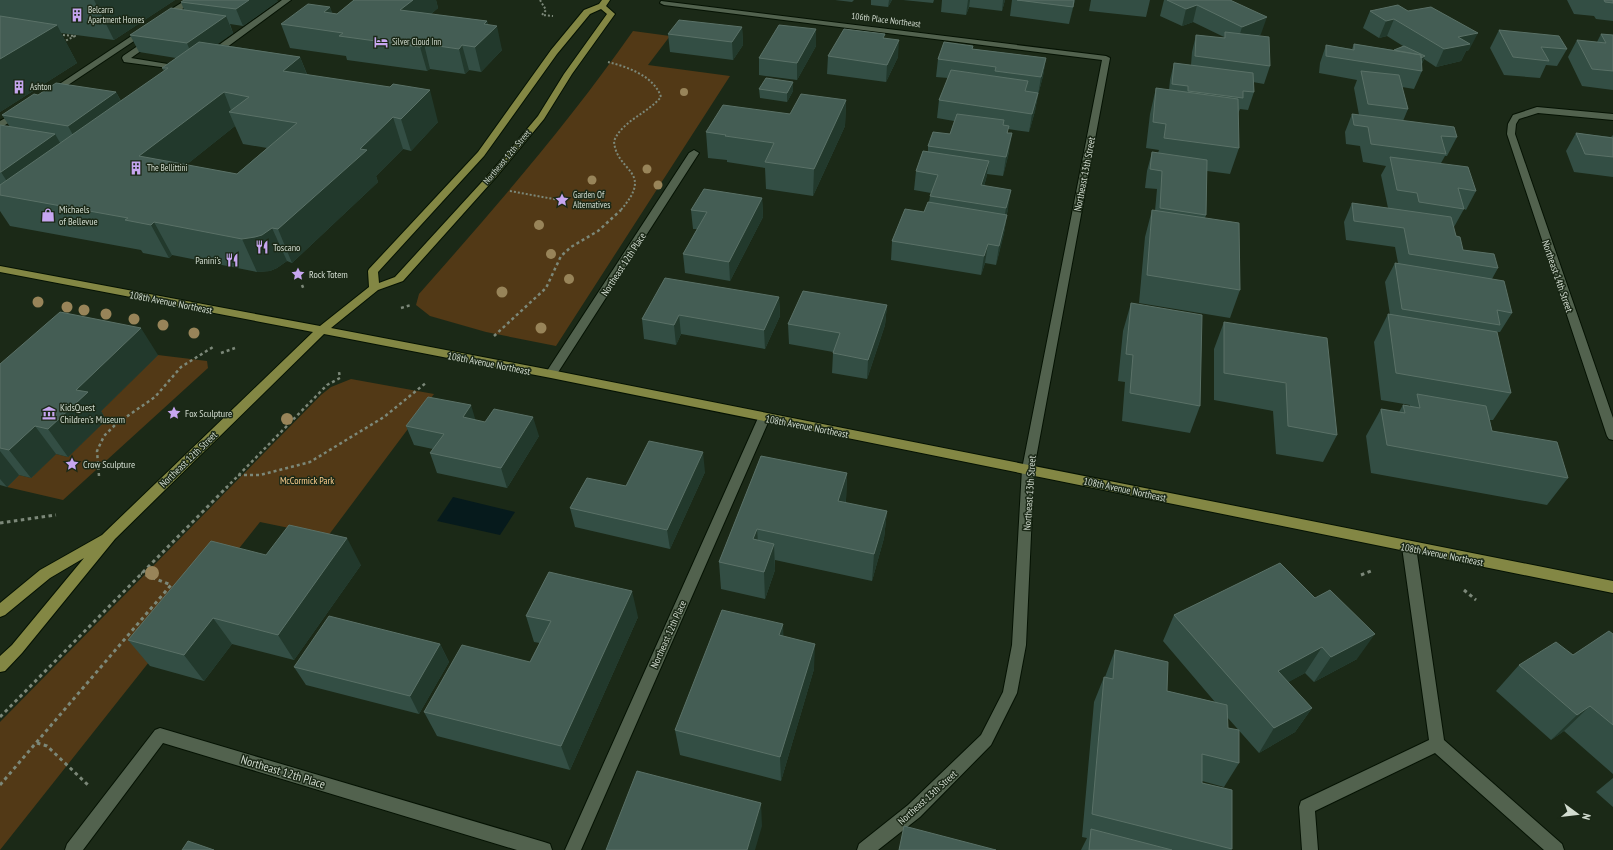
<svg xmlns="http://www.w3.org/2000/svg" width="1613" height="850" viewBox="0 0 1613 850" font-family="'PT Sans Narrow',sans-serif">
<rect width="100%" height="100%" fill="#1b2917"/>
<path fill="#523916" d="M 633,31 L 670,36 L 648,65 L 730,76 L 556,346 L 486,332 L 430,316 L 416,305 L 419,294 C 494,209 568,124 633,31 Z
M 158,355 L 207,361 L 208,368 L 63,500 L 7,487 L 19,475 L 31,478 L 56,454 L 68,457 L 106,420 L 95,417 Z
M 351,379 L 434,394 L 328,536 L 260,522 L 0,850 L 0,722 L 321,395 L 331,387 Z"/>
<path fill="#061a1c" d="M 453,497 L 515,512 L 500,535 L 437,521 Z"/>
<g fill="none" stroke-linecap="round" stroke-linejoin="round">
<g stroke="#051203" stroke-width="2">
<path id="minor" d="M 186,0 L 195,0 L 168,19 L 162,19 L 162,15 Z
M 282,0 L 291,0 L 215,56 L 209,56 L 209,52 Z
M 661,1 L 1106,56 L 1110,58 L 1034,469 L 1026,645 L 1017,693 L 991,745 L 920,817 L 878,850 L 857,850 L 859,844 L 908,805 L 981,735 L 1003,692 L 1012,645 L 1022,469 L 1102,60 L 664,5 L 660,3 Z
M 142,29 L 149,31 L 53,95 L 47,95 L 46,93 Z
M 148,39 L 155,41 L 131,58 L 180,66 L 184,68 L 183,70 L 124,62 L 122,58 L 123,56 Z
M 1537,107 L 1613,114 L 1613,120 L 1538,113 L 1519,119 L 1516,124 L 1515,134 L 1613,418 L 1613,440 L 1609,439 L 1607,436 L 1507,134 L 1508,124 L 1513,115 Z
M 19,110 L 23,113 L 22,115 L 0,128 L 0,121 Z
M 694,150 L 699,153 L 555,377 L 547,377 L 545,374 L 547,371 L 689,153 Z
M 764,414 L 768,415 L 770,418 L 581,850 L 565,850 L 758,418 L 760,415 Z
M 1409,542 L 1414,543 L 1416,547 L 1444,740 L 1562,844 L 1564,850 L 1544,850 L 1435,753 L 1315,811 L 1318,850 L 1302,850 L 1299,807 L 1301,801 L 1429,740 L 1402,547 L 1404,543 Z
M 160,728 L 544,842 L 550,844 L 552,850 L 517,850 L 163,743 L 83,850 L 65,850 L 67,844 L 155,730 Z"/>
</g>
<g stroke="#051203" stroke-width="2">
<path id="major" d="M 602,0 L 610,0 L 606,6 L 615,14 L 572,74 L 544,119 L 497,176 L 403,281 L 378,290 L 331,328 L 551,370 L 1613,581 L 1613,593 L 551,378 L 324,334 L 115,539 L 22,653 L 5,671 L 0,672 L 0,656 L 12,645 L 84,558 L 50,578 L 5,615 L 0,617 L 0,603 L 40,570 L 102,535 L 313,332 L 0,272 L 0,266 L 320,326 L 369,287 L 368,271 L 369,269 L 478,152 L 551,50 L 584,10 L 599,4 ZM 601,9 L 607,14 L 564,74 L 538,116 L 491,172 L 395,277 L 379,283 L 378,272 L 484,156 L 557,54 L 590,14 Z"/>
</g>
<path stroke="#7c8879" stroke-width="2" stroke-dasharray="2 2" stroke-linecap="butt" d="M 540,0 L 546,10 L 542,15 L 553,16
M 63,35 L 75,36 L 63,42
M 608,62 C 628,67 654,76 661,97 C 647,114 623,120 614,141 C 616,173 656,170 620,211
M 510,191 L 559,200"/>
<path stroke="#7c8879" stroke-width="2.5" stroke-dasharray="3 3" stroke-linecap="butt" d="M 302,285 L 304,290
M 401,308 L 411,305
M 494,336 L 546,288 L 561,256 L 571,247 L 598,231 L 621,210
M 221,353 L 235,348
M 238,475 L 260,475 L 310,462 L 384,417 L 427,382
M 99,476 L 97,451 L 104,436 L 116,424 L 155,397 L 181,367 L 213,347
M 226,488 L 327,385 L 340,378 L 339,372"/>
<path stroke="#7c8879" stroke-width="3" stroke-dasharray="3.5 3.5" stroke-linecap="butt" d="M 0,523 L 56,515
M 1361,575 L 1371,571
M 1464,590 L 1476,600
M 0,717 L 227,487
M 37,743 L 47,746 L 88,785
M 0,785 L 171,585 L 141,573"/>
<use href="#minor" fill="#52624e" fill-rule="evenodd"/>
<use href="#major" fill="#838744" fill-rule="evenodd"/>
</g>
<g fill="#988459">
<circle cx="684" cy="92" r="4"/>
<circle cx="647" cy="169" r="4.5"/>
<circle cx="592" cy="180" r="4.5"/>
<circle cx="658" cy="185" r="4.5"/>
<circle cx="539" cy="225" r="5"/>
<circle cx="551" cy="254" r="5"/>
<circle cx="569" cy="279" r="5"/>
<circle cx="502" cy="292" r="5.5"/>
<circle cx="38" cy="302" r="5.5"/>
<circle cx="67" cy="307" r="5.5"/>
<circle cx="84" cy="310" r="5.5"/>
<circle cx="106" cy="314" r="5.5"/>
<circle cx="134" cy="319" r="5.5"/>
<circle cx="163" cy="325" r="5.5"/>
<circle cx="541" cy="328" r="5.5"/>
<circle cx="194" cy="333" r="5.5"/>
<circle cx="287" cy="419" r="6"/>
<circle cx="152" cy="573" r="7"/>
</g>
<path fill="#334e44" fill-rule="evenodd" d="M 0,0 L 175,0 L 114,40 L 61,33 L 77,63 L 0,112 Z
M 354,0 L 436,0 L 438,8 L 431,14 L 487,21 L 488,25 L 502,50 L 481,72 L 469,70 L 465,74 L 430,69 L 427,71 L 347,60 L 346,56 L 290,48 L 281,24 L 330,7 L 332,13 L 337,14 Z
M 835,0 L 854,0 L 852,2 Z
M 871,0 L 892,0 L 888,7 L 871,5 Z
M 903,0 L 934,0 L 933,3 Z
M 942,0 L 1005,0 L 1002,11 L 969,7 L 966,15 L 941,12 Z
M 1012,0 L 1075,0 L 1069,24 L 1010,16 Z
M 1091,0 L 1150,0 L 1146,17 L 1089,11 Z
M 1164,0 L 1230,0 L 1261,34 L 1258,36 L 1270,66 L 1264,84 L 1253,82 L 1254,92 L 1248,110 L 1240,109 L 1238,114 L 1239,148 L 1230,174 L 1207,171 L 1206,215 L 1205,218 L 1240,290 L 1230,318 L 1139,303 L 1145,237 L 1152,210 L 1155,211 L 1157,189 L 1145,188 L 1147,171 L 1152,152 L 1158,153 L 1159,150 L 1146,148 L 1150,114 L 1156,88 L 1169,90 L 1170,80 L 1174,63 L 1191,65 L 1192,52 L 1196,35 L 1223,38 L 1224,37 L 1193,22 L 1182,26 L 1160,16 Z
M 1567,0 L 1613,0 L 1613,21 L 1596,19 L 1594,16 L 1574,14 Z
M 278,1 L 243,26 L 230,24 L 233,33 L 217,44 L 300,57 L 307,74 L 438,122 L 411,151 L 403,149 L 376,176 L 378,182 L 292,263 L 287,261 L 277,268 L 270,271 L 257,272 L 172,255 L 169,258 L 143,253 L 141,250 L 10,226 L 0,211 L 0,125 L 10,127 L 2,115 L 38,95 L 116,92 L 121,101 L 164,71 L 162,68 L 176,58 L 139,52 L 130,35 L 184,10 L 181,2 ZM 235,126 L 243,144 L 267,148 L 237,174 L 186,165 Z
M 1398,5 L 1469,50 L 1466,51 L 1461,61 L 1436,67 L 1424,59 L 1422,64 L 1422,71 L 1414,89 L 1402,87 L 1408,109 L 1403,121 L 1457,137 L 1447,156 L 1445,156 L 1441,163 L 1476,191 L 1466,210 L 1464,209 L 1454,227 L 1453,227 L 1456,236 L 1463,250 L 1498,268 L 1492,279 L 1512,313 L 1500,332 L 1496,332 L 1511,393 L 1493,420 L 1490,420 L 1492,431 L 1568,478 L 1547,505 L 1371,473 L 1366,436 L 1381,409 L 1399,412 L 1403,405 L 1410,406 L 1410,405 L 1381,400 L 1374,342 L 1388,314 L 1390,315 L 1385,282 L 1395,263 L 1398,263 L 1395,247 L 1346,240 L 1344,222 L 1352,203 L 1388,208 L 1381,175 L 1386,166 L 1363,162 L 1360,146 L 1346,144 L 1345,132 L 1352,114 L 1359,115 L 1354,88 L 1357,80 L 1319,73 L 1320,63 L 1326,45 L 1352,49 L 1354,44 L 1394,50 L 1403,46 L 1387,36 L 1379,38 L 1363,28 L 1370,11 Z
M 742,27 L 743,45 L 733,60 L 670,52 L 668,34 Z
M 816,29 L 816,46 L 797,80 L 759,75 L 759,58 Z
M 1499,30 L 1567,49 L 1557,66 L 1546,65 L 1540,78 L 1504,75 L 1490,48 Z
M 1601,34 L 1613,35 L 1613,90 L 1582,86 L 1568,57 L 1577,40 L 1597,42 Z
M 885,38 L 898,57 L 886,82 L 827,74 L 828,56 Z
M 973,49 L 1046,58 L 1043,76 L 1038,95 L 1035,111 L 1029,132 L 1008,129 L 1008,133 L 1009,152 L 1003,176 L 987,174 L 986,179 L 984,186 L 1008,209 L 1007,214 L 1004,233 L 996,265 L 985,263 L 981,275 L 891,260 L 892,241 L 924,212 L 929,202 L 930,196 L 931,193 L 914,190 L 916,171 L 928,152 L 928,146 L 950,134 L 954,121 L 937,118 L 939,100 L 948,78 L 936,77 L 938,59 Z
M 759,89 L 793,91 L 787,102 L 760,98 Z
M 846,100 L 845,126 L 813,196 L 766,189 L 765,168 L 727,162 L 727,160 L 708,158 L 706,132 L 790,114 Z
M 1576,133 L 1611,137 L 1613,135 L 1613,177 L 1574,172 L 1566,151 Z
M 762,198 L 763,217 L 730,281 L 685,273 L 683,254 L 697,229 L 693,229 L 691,210 Z
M 779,297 L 780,316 L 765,349 L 681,334 L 676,345 L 644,339 L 642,319 Z
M 1131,303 L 1200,406 L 1190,433 L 1122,421 L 1125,382 L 1118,381 L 1123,331 Z
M 887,305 L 885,325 L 867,379 L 832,373 L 833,353 L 833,352 L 789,344 L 788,324 Z
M 1224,322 L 1337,435 L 1323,462 L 1276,454 L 1273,411 L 1214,400 L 1214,349 Z
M 158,355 L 101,411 L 106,420 L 68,457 L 56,454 L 31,478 L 19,475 L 7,487 L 0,485 L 0,364 Z
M 475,420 L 539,436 L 507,488 L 437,473 L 430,453 L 433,449 L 414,445 L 406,426 Z
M 761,456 L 847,473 L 846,500 L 846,503 L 887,511 L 884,538 L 872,581 L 775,560 L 775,570 L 765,599 L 721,589 L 719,562 Z
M 705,472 L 670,549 L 575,527 L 570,508 L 626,486 Z
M 266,555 L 361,565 L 294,660 L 232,644 L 204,681 L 150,666 L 128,640 Z
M 1280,563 L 1357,659 L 1314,682 L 1305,673 L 1288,682 L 1312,708 L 1295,732 L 1259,753 L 1227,717 L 1228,728 L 1239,763 L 1224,787 L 1202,781 L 1202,783 L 1232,849 L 1231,850 L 1081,850 L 1087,838 L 1082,837 L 1094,702 L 1104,677 L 1105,677 L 1115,650 L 1167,691 L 1215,702 L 1163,641 L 1174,615 Z
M 526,616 L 638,617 L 570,770 L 437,736 L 424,712 L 530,662 L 540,643 L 534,642 Z
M 1613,634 L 1613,774 L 1564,731 L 1551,740 L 1496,691 L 1519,665 L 1573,655 Z
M 783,636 L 814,669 L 781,781 L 680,755 L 675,730 Z
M 440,644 L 449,662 L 419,714 L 306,685 L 294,667 Z
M 1613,778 L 1613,807 L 1596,792 Z"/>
<path fill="#22392c" d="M 94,0 L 175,0 L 114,40 Z
M 249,0 L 277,0 L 278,1 L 243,26 L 236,9 Z
M 413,0 L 436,0 L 438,8 L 407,34 L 400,10 Z
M 889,0 L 892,0 L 888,7 Z
M 968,0 L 970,0 L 969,7 L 966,15 Z
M 1003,0 L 1005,0 L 1002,11 Z
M 1074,0 L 1075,0 L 1069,24 L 1073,7 Z
M 1197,5 L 1193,22 L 1182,26 L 1186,9 Z
M 330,7 L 338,31 L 324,12 Z
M 226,16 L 233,33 L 194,61 L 187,43 Z
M 1267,17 L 1261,34 L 1237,44 L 1242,27 Z
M 1394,19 L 1387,36 L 1379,38 L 1386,21 Z
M 487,21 L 490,33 L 497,26 L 502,50 L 481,72 L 475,47 L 484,24 Z
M 57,25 L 77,63 L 0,112 L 0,59 Z
M 742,27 L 743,45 L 733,60 L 732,42 Z
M 816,29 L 816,46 L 797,80 L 797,63 Z
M 1478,33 L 1469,50 L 1466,51 L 1461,61 L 1436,67 L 1444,49 L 1458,37 Z
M 899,40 L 898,57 L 886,82 L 887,65 Z
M 424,44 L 430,69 L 427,71 L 420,47 Z
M 462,45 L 469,70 L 465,74 L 459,49 Z
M 1425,56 L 1421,65 L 1415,61 Z
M 300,57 L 312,88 L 283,71 Z
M 1046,58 L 1043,76 L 1038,95 L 1041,77 Z
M 793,82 L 793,91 L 787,102 L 787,93 Z
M 430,90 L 438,122 L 411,151 L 401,119 Z
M 116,92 L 125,110 L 78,144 L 68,126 Z
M 224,92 L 232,113 L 229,112 L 235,126 L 156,189 L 139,156 Z
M 1038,93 L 1035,111 L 1029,132 L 1032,114 Z
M 846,100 L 845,126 L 813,196 L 814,169 Z
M 393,117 L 403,149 L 376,176 L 378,182 L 292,263 L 278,229 L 360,149 Z
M 1012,133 L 1009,152 L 1003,176 L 1006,157 Z
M 55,134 L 66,153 L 13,191 L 1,172 Z
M 989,161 L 986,179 L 978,204 L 981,185 Z
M 1011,190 L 1008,209 L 1003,227 L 1006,208 Z
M 762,198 L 763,217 L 730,281 L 729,262 Z
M 1007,215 L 1004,233 L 996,265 L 999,246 Z
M 154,222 L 172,255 L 169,258 L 151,225 Z
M 272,228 L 287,261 L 277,268 L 270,271 L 257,272 L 242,239 Z
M 988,244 L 985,263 L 981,275 L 984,256 Z
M 779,297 L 780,316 L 765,349 L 764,330 Z
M 887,305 L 885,325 L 867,379 L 868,360 Z
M 679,315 L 681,334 L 676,345 L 674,325 Z
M 141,328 L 158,355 L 101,411 L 106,420 L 68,457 L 48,429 L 76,390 Z
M 471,405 L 477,425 L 463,417 Z
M 533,417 L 539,436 L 507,488 L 501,468 Z
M 35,426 L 56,454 L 31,478 L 9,450 Z
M 0,451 L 19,475 L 7,487 L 0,479 Z
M 703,452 L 705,472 L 670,549 L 667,530 Z
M 847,473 L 846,500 L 838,528 L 838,501 Z
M 887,511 L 884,538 L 872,581 L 874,554 Z
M 757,529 L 759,556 L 753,539 Z
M 347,538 L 361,565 L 294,660 L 278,635 Z
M 774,544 L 775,570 L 765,599 L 764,572 Z
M 632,591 L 638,617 L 570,770 L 561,746 Z
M 213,618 L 232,644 L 204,681 L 184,655 Z
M 783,624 L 784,650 L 779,635 Z
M 1375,634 L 1357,659 L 1314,682 L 1331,657 Z
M 440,644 L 449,662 L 419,714 L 410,696 Z
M 815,644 L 814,669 L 781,781 L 780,757 Z
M 1322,647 L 1305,673 L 1263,696 L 1278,671 Z
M 1590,706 L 1564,731 L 1551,740 L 1577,715 Z
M 1312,708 L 1295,732 L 1259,753 L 1274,728 Z
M 761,803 L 762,826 L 755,850 L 747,850 Z"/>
<path fill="#445d54" stroke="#5a7167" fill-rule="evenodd" d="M 184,0 L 249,0 L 236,9 L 181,2 Z
M 354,0 L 413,0 L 400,10 L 487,21 L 484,24 L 497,26 L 475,47 L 462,45 L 459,49 L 424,44 L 420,47 L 339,36 L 343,33 L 281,24 L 308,4 L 330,7 L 324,12 L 337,14 Z
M 1017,0 L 1074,0 L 1073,7 Z
M 1167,0 L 1230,0 L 1267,17 L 1242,27 L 1197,5 L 1186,9 Z
M 1604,0 L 1613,0 L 1613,3 L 1605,2 Z
M 1398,5 L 1408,11 L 1431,7 L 1478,33 L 1458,37 L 1470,44 L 1444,49 L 1394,19 L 1386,21 L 1370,11 Z
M 171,8 L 226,16 L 187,43 L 130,35 Z
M 0,16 L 57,25 L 0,59 Z
M 679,20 L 742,27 L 732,42 L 668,34 Z
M 779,25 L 816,29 L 797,63 L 759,58 Z
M 844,29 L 885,34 L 883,38 L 899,40 L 887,65 L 828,56 Z
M 1499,30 L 1559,36 L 1567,49 L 1541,47 L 1549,61 L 1513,57 Z
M 1225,32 L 1269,37 L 1270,66 L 1195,56 L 1196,35 L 1225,38 Z
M 1601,34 L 1613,35 L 1613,71 L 1592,69 L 1577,40 L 1606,43 Z
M 199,42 L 300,57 L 283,71 L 390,87 L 393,84 L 430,90 L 401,119 L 393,117 L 360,149 L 367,150 L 278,229 L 272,228 L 262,235 L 255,237 L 242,239 L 154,222 L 151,225 L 125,220 L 128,218 L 0,195 L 0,185 L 168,68 L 162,68 ZM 224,92 L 249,97 L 229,112 L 297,123 L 237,174 L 139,156 Z
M 944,42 L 973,46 L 972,49 L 1046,58 L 1041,77 L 995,71 L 996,67 L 938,59 Z
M 1354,44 L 1421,55 L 1422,71 L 1326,56 L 1326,45 L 1354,50 Z
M 1404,46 L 1425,56 L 1421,58 L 1421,55 L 1394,50 Z
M 1174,63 L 1253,73 L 1254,92 L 1243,91 L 1243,98 L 1188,91 L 1188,86 L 1172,84 Z
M 951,70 L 1028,81 L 1025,91 L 1038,93 L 1032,114 L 939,100 Z
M 1361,71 L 1399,75 L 1408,109 L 1368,104 Z
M 766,78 L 793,82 L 787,93 L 759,89 Z
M 56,83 L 116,92 L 68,126 L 2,115 L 34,94 L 38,95 Z
M 1156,88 L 1238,99 L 1239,148 L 1164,138 L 1166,124 L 1153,122 Z
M 801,94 L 846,100 L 814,169 L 765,162 L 774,143 L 725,136 L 726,135 L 706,132 L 723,105 L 790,114 Z
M 957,114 L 1004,120 L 1003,125 L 1009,126 L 1007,133 L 1012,133 L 1006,157 L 928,146 L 933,132 L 950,134 Z
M 1352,114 L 1454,127 L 1457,137 L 1441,136 L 1446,154 L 1371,144 L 1368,127 L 1354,125 Z
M 0,125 L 55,134 L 1,172 L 0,172 Z
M 1576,133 L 1613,138 L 1613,157 L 1585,154 Z
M 923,151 L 989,161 L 981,185 L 1011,190 L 1006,208 L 930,196 L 938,175 L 916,171 Z
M 1152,152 L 1207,160 L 1206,215 L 1160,208 L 1162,171 L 1150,169 Z
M 1390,157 L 1468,167 L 1476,191 L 1458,188 L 1464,209 L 1419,202 L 1417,193 L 1397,190 Z
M 704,189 L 762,198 L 729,262 L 683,254 L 707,212 L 691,210 Z
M 928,202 L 1007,215 L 999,246 L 988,244 L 984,256 L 892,241 L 905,209 L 924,212 Z
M 1352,203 L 1451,217 L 1456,236 L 1460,237 L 1463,250 L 1494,254 L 1498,268 L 1409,254 L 1404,228 L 1354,221 Z
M 1152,210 L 1239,223 L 1240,290 L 1147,275 Z
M 1395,263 L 1504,281 L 1512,313 L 1497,310 L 1500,325 L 1402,309 Z
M 665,278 L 779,297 L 764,330 L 679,315 L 674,325 L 642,319 Z
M 803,291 L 887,305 L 868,360 L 833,353 L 840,333 L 788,324 Z
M 1131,303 L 1202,315 L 1200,406 L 1130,393 L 1133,355 L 1126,354 Z
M 60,312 L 141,328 L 76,390 L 88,392 L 48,429 L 35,426 L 9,450 L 0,448 L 0,364 Z
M 1388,314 L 1497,332 L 1511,393 L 1396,373 Z
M 1224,322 L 1327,338 L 1337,435 L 1288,426 L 1286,383 L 1224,373 Z
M 1417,394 L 1486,406 L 1492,431 L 1557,442 L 1568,478 L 1387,445 L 1381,409 L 1405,413 L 1403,405 L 1420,408 Z
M 428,397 L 471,405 L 463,417 L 485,422 L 494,409 L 533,417 L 501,468 L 430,453 L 444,434 L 406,426 Z
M 649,441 L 703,452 L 667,530 L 570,508 L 587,478 L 626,486 Z
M 761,456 L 847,473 L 838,501 L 887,511 L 874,554 L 757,529 L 753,539 L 774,544 L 764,572 L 719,562 Z
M 289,525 L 347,538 L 278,635 L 213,618 L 184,655 L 128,640 L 211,541 L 266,555 Z
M 1280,563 L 1315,598 L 1330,590 L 1375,634 L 1331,657 L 1322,647 L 1278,671 L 1312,708 L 1274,728 L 1174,615 Z
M 549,572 L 632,591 L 561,746 L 424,712 L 462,645 L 530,662 L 551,621 L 526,616 Z
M 722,610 L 783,624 L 779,635 L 815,644 L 780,757 L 675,730 Z
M 329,616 L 440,644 L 410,696 L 294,667 Z
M 1609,631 L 1613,634 L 1613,725 L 1590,706 L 1577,715 L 1519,665 L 1556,642 L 1573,655 Z
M 1115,650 L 1168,662 L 1167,691 L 1227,705 L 1228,728 L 1239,730 L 1239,763 L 1202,754 L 1202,783 L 1232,790 L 1232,849 L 1092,814 L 1104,677 L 1113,679 Z
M 637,771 L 761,803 L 747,850 L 606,850 Z
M 904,826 L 996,850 L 899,850 Z
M 1091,829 L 1172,850 L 1089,850 Z
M 188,841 L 214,850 L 182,850 Z"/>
<defs>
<g id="building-bare" transform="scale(1.08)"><path d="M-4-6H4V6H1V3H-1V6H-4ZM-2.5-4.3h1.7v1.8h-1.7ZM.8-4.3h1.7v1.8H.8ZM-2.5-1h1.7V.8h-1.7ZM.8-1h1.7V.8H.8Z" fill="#c7a6f0" stroke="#1b2917" stroke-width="2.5" paint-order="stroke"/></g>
<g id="hotel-bare" transform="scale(1.08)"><path d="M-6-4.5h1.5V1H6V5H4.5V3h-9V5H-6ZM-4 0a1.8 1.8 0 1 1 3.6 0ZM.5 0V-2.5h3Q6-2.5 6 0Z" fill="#c7a6f0" stroke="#1b2917" stroke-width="2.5" paint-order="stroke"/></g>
<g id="sight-bare" transform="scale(1.08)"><path d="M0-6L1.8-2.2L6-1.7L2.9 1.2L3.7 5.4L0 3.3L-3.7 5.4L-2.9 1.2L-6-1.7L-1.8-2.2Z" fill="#c7a6f0" stroke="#1b2917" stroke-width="2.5" paint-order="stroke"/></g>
<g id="shop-bare" transform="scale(1.08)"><path d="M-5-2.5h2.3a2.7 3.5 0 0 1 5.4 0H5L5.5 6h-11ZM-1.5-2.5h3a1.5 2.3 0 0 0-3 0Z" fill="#c7a6f0" stroke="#1b2917" stroke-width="2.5" paint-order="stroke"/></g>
<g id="restaurant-bare" transform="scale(1.08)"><path d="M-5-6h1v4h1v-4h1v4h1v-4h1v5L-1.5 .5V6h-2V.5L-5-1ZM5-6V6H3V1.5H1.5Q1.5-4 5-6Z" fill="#c7a6f0" stroke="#1b2917" stroke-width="2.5" paint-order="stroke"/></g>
<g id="museum-bare" transform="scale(1.08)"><path d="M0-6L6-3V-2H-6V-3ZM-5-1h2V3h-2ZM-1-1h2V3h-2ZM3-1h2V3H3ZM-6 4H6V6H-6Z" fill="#c7a6f0" stroke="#1b2917" stroke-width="2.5" paint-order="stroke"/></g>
</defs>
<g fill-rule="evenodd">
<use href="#building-bare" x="77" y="15"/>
<use href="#hotel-bare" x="381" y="42"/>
<use href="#building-bare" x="19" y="87"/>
<use href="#building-bare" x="136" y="168"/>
<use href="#sight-bare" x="562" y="200"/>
<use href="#shop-bare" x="48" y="215"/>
<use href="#restaurant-bare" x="262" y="247"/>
<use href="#restaurant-bare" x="232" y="260"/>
<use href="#sight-bare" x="298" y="274"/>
<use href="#museum-bare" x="49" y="413"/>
<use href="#sight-bare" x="174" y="413"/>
<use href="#sight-bare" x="72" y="464"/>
</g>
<g text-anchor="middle" stroke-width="3" stroke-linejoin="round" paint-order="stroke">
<g font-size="9" fill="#d2dcd0" stroke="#1b2917" text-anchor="start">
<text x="88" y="13">Belcarra<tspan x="88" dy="10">Apartment Homes</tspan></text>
<text x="392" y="45">Silver Cloud Inn</text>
<text x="30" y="90">Ashton</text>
<text x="147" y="171">The Bellittini</text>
<text x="573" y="198">Garden Of<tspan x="573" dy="10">Alternatives</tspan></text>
</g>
<g font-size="9" fill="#d2dcd0" stroke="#1b2917">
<text transform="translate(886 20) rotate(7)" y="3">106th Place Northeast</text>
<text transform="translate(507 157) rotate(-50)" y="3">Northeast 12th Street</text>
</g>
<g font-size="10" fill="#d2dcd0" stroke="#1b2917">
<text transform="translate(1084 174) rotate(-79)" y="4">Northeast 13th Street</text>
<text transform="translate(623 264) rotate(-57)" y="4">Northeast 12th Place</text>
<text transform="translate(1558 276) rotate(71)" y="4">Northeast 14th Street</text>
<text transform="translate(171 302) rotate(11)" y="4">108th Avenue Northeast</text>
<text transform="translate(489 363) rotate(11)" y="4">108th Avenue Northeast</text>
<text transform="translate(807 426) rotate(11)" y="4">108th Avenue Northeast</text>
<text transform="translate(188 459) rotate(-44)" y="4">Northeast 12th Street</text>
<text transform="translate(1125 489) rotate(12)" y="4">108th Avenue Northeast</text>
<text transform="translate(1029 493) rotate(-86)" y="4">Northeast 13th Street</text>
<text transform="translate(1442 554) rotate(11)" y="4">108th Avenue Northeast</text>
<text transform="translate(668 634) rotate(-66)" y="4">Northeast 12th Place</text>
<text transform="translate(927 797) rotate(-42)" y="4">Northeast 13th Street</text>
</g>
<g font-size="10" fill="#d2dcd0" stroke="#1b2917" text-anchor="start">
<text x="59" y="213">Michaels<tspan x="59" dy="12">of Bellevue</tspan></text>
<text x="273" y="251">Toscano</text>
<text x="221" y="264" text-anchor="end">Panini’s</text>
<text x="309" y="278">Rock Totem</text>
<text x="60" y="411">KidsQuest<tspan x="60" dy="12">Children's Museum</tspan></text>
<text x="185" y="417">Fox Sculpture</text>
<text x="83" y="468">Crow Sculpture</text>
</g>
<g font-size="10" fill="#ffcf8f" stroke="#1b2917">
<text x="307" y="484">McCormick Park</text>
</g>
<g font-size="12" fill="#d2dcd0" stroke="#1b2917">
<text transform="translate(283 772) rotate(17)" y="4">Northeast 12th Place</text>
</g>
</g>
<g transform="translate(1577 814) rotate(105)" stroke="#1b2917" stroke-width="3" paint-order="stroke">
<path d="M0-3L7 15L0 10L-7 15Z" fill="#d2dcd0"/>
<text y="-6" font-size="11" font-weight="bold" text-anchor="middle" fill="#d2dcd0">N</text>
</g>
</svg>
